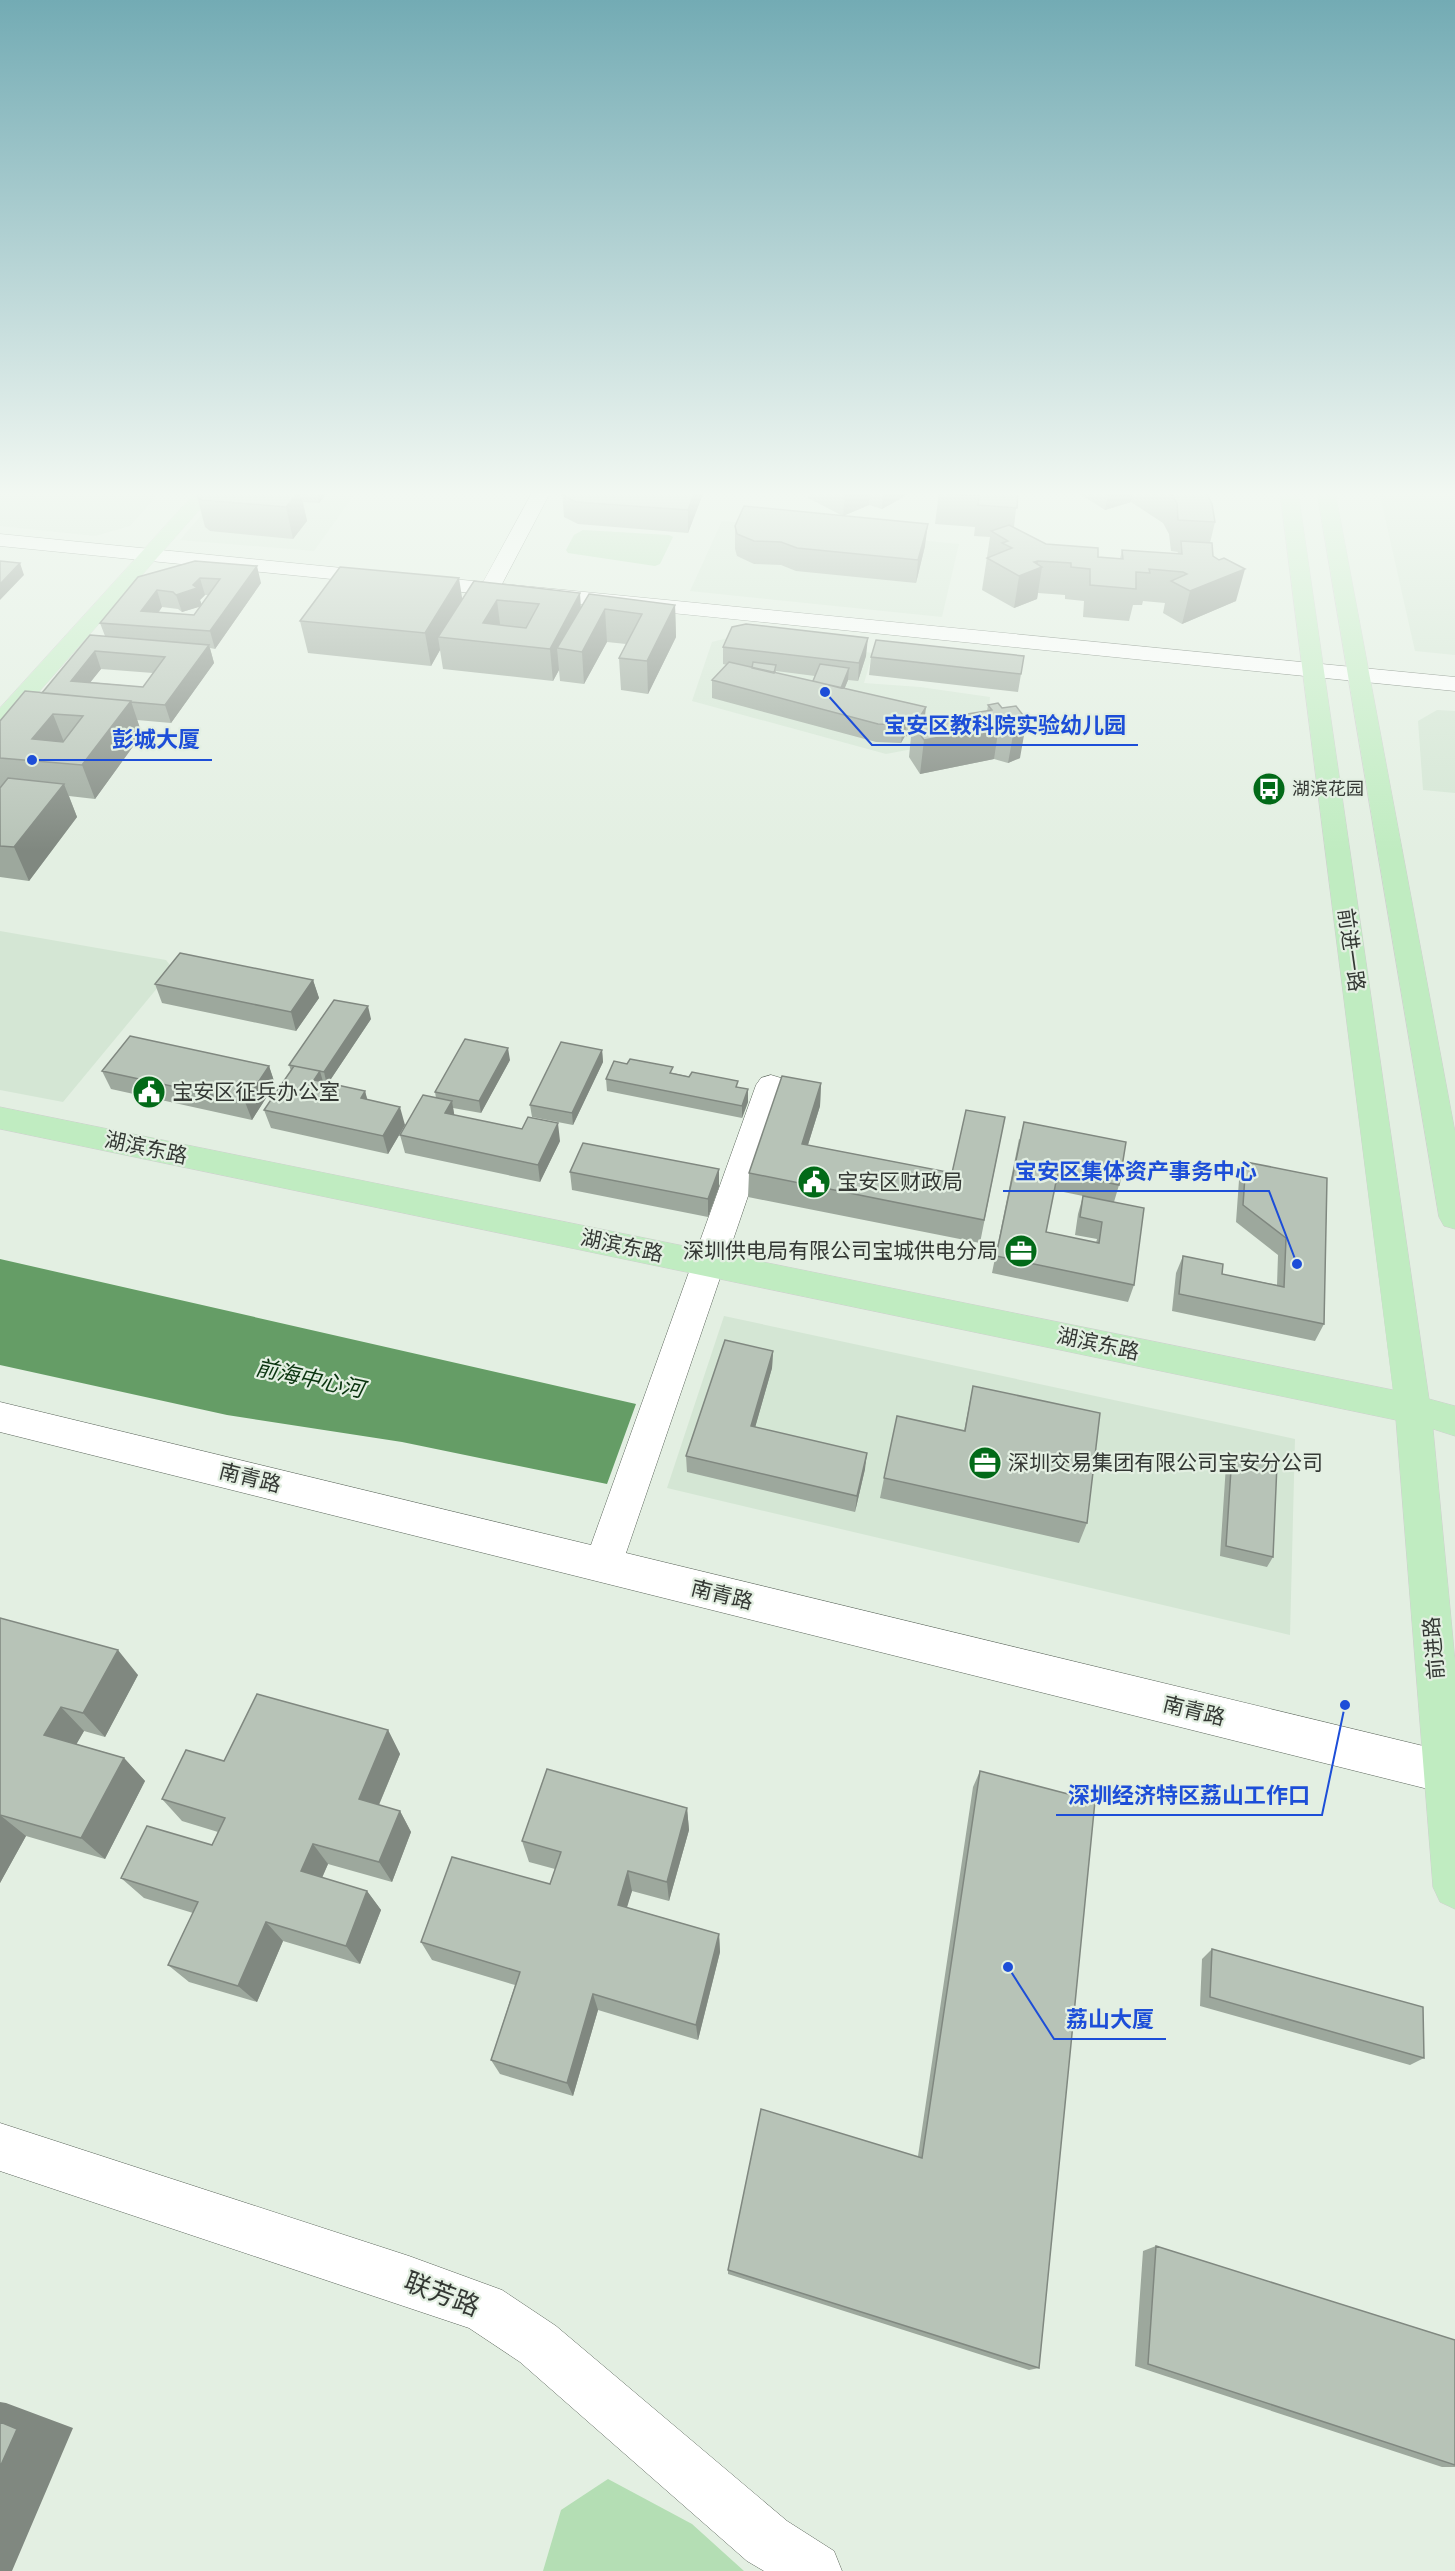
<svg xmlns="http://www.w3.org/2000/svg" width="1455" height="2571" viewBox="0 0 1455 2571" font-family="'Zilla Slab','Noto Sans SC',serif">
<rect width="100%" height="100%" fill="#e3efe2"/>
<path fill="#d4e6d4" d="M 0,491 L 161,491 L 130,526 L 95,536 L 0,526 Z
M 222,491 L 357,491 L 314,551 L 180,540 Z
M 1379,491 L 1455,491 L 1455,655 L 1415,651 Z
M 722,521 L 959,544 L 942,617 L 690,591 Z
M 735,636 L 873,653 L 864,683 L 920,687 L 990,697 L 987,735 L 886,754 L 692,701 L 712,642 Z
M 1437,710 L 1455,711 L 1455,793 L 1423,790 L 1418,721 Z
M 0,931 L 166,960 L 173,969 L 63,1102 L 0,1090 Z
M 724,1316 L 1295,1439 L 1290,1635 L 667,1488 Z"/>
<path fill="#b4deb4" d="M 583,530 L 669,535 L 673,537 L 660,564 L 655,566 L 568,553 L 566,550 L 574,535 Z
M 608,2479 L 692,2524 L 744,2571 L 543,2571 L 561,2510 Z"/>
<path fill="#659d66" d="M 0,1259 L 636,1404 L 607,1484 L 402,1442 L 227,1415 L 0,1365 Z"/>
<g fill="none" stroke-linecap="round" stroke-linejoin="round">
<g stroke="#5c665c" stroke-width="1">
<path id="minor" d="M 533,491 L 551,491 L 502,584 L 1455,677 L 1455,691 L 0,546 L 0,534 L 483,582 Z
M 771,1075 L 781,1078 L 786,1085 L 626,1553 L 1444,1751 L 1455,1756 L 1455,1788 L 1444,1793 L 0,1432 L 0,1402 L 591,1545 L 756,1085 L 761,1078 Z
M 0,2123 L 409,2256 L 502,2290 L 556,2326 L 787,2521 L 834,2551 L 842,2571 L 764,2571 L 747,2561 L 520,2362 L 469,2328 L 0,2171 Z"/>
</g>
<g stroke="#cecfce" stroke-width="1">
<path id="major" d="M 197,491 L 216,491 L 8,727 L 0,729 L 0,708 Z
M 1280,491 L 1298,491 L 1429,1399 L 1455,1406 L 1455,1436 L 1433,1429 L 1455,1661 L 1455,1909 L 1440,1902 L 1433,1887 L 1396,1420 L 0,1129 L 0,1107 L 1393,1390 Z
M 1317,491 L 1335,491 L 1455,1132 L 1455,1229 L 1444,1226 L 1439,1217 Z"/>
</g>
<use href="#minor" fill="#fff" fill-rule="evenodd"/>
<use href="#major" fill="#c0ecc1" fill-rule="evenodd"/>
</g>
<path fill="#9da89d" fill-rule="evenodd" d="M 0,491 L 11,491 L 7,495 L 0,494 Z
M 201,491 L 327,491 L 327,493 L 319,503 L 303,502 L 307,521 L 293,539 L 210,531 L 205,527 L 197,496 Z
M 562,491 L 704,491 L 688,533 L 578,524 L 564,517 Z
M 808,491 L 906,491 L 905,496 L 882,509 L 869,505 L 843,516 L 925,546 L 916,583 L 796,571 L 781,565 L 754,564 L 737,556 L 735,549 L 735,526 L 843,516 L 808,498 Z
M 939,491 L 1018,491 L 1014,527 L 1046,544 L 1098,557 L 1120,559 L 1122,550 L 1177,554 L 1178,552 L 1171,551 L 1169,534 L 1163,523 L 1131,502 L 1105,510 L 1077,492 L 1077,491 L 1205,491 L 1215,522 L 1210,543 L 1213,556 L 1236,601 L 1182,624 L 1163,613 L 1165,603 L 1143,601 L 1142,605 L 1133,605 L 1129,621 L 1083,617 L 1084,601 L 1065,599 L 1065,595 L 1038,593 L 1037,599 L 1014,608 L 982,590 L 990,537 L 974,536 L 975,527 L 935,524 Z
M 195,561 L 261,583 L 215,649 L 210,648 L 214,663 L 171,723 L 137,720 L 142,734 L 95,799 L 69,796 L 77,817 L 29,881 L 0,877 L 0,721 L 42,693 L 105,636 L 100,623 ZM 205,595 L 209,595 L 202,605 L 200,600 ZM 201,606 L 194,615 L 159,612 L 162,607 L 178,609 L 182,612 ZM 101,669 L 153,673 L 143,687 L 90,682 Z
M 474,581 L 581,608 L 675,605 L 676,637 L 648,694 L 621,690 L 619,658 L 626,644 L 607,642 L 584,684 L 560,681 L 559,670 L 553,681 L 443,669 L 440,650 L 431,666 L 308,653 L 300,621 L 462,599 Z
M 723,647 L 866,656 L 858,681 L 848,680 L 844,689 L 924,721 L 987,711 L 988,705 L 1002,708 L 1016,706 L 1020,758 L 1008,763 L 994,759 L 920,774 L 909,757 L 911,737 L 905,736 L 901,743 L 876,742 L 712,698 L 712,680 L 727,665 L 723,664 ZM 776,671 L 815,676 L 813,681 L 776,673 Z
M 1024,656 L 1018,692 L 869,675 L 871,657 Z
M 313,980 L 319,998 L 296,1031 L 162,1003 L 155,984 Z
M 371,1019 L 328,1083 L 365,1091 L 367,1100 L 405,1125 L 388,1154 L 271,1128 L 264,1110 L 291,1071 L 289,1065 Z
M 602,1050 L 603,1062 L 573,1125 L 532,1117 L 530,1105 Z
M 510,1060 L 481,1113 L 453,1108 L 454,1115 L 560,1141 L 540,1182 L 405,1153 L 400,1135 L 436,1098 L 435,1092 Z
M 269,1066 L 275,1084 L 252,1120 L 111,1089 L 102,1071 Z
M 673,1073 L 738,1087 L 748,1102 L 742,1118 L 607,1091 L 606,1079 Z
M 821,1083 L 820,1106 L 808,1145 L 952,1173 L 1005,1117 L 980,1243 L 748,1197 L 749,1173 Z
M 1019,1139 L 1119,1185 L 1114,1202 L 1134,1285 L 1128,1302 L 992,1273 ZM 1054,1190 L 1083,1196 L 1078,1214 L 1075,1235 L 1097,1239 L 1096,1243 L 1046,1232 Z
M 1246,1162 L 1327,1178 L 1324,1324 L 1315,1341 L 1172,1311 L 1176,1273 L 1183,1256 L 1222,1274 L 1277,1285 L 1278,1255 L 1236,1222 L 1239,1180 Z
M 570,1172 L 719,1187 L 708,1217 L 572,1190 Z
M 773,1351 L 772,1368 L 755,1427 L 865,1469 L 855,1512 L 687,1472 L 686,1456 Z
M 973,1386 L 1087,1523 L 1079,1543 L 880,1498 L 884,1478 L 964,1431 Z
M 1232,1454 L 1273,1557 L 1267,1567 L 1220,1556 L 1226,1465 Z
M 0,1618 L 138,1675 L 105,1737 L 84,1731 L 76,1744 L 124,1758 L 145,1781 L 105,1859 L 26,1836 L 0,1883 Z
M 388,1730 L 400,1754 L 379,1805 L 400,1811 L 411,1832 L 392,1882 L 328,1864 L 322,1878 L 367,1891 L 381,1910 L 360,1964 L 283,1941 L 257,2002 L 189,1982 L 168,1965 L 193,1913 L 144,1898 L 121,1878 L 212,1845 L 218,1832 L 182,1821 L 162,1799 L 224,1761 Z
M 980,1771 L 1039,2368 L 1029,2370 L 728,2274 L 728,2270 L 918,2156 L 973,1787 Z
M 687,1808 L 689,1830 L 669,1901 L 632,1891 L 626,1907 L 719,1934 L 720,1952 L 698,2040 L 598,2010 L 573,2096 L 500,2074 L 491,2060 L 515,1985 L 432,1960 L 421,1942 L 550,1884 L 555,1869 L 529,1862 L 522,1841 Z
M 1212,1949 L 1424,2058 L 1410,2065 L 1200,2006 L 1202,1959 Z
M 1156,2246 L 1455,2340 L 1455,2467 L 1442,2467 L 1135,2366 L 1143,2251 Z"/>
<path fill="#808880" d="M 299,491 L 300,491 L 307,521 L 293,539 L 286,507 Z
M 317,491 L 327,491 L 327,493 L 319,503 Z
M 695,491 L 704,491 L 688,533 L 688,510 Z
M 845,491 L 870,491 L 869,505 L 843,516 Z
M 883,491 L 906,491 L 905,496 L 882,509 Z
M 1109,491 L 1133,491 L 1131,502 L 1105,510 Z
M 928,524 L 925,546 L 916,583 L 918,560 Z
M 1038,561 L 1037,569 L 1042,567 L 1037,599 L 1014,608 L 1019,576 L 1034,562 Z
M 20,563 L 24,575 L 0,600 L 0,584 Z
M 257,566 L 261,583 L 215,649 L 210,631 Z
M 1245,569 L 1236,601 L 1182,624 L 1190,591 Z
M 200,578 L 205,595 L 200,600 L 202,606 L 182,612 L 176,595 L 193,585 Z
M 459,578 L 464,610 L 438,637 L 440,650 L 431,666 L 425,633 Z
M 157,590 L 162,607 L 148,626 L 141,611 Z
M 580,593 L 582,625 L 557,648 L 559,670 L 553,681 L 550,649 Z
M 497,600 L 501,632 L 483,623 Z
M 675,605 L 676,637 L 648,694 L 647,661 Z
M 605,609 L 607,642 L 584,684 L 582,652 Z
M 868,638 L 866,656 L 858,681 L 859,663 Z
M 209,645 L 214,663 L 171,723 L 165,705 Z
M 95,651 L 101,669 L 78,698 L 71,681 Z
M 849,668 L 848,680 L 838,705 L 838,693 Z
M 131,701 L 142,734 L 95,799 L 82,765 Z
M 926,707 L 924,725 L 917,730 L 918,720 Z
M 53,714 L 66,747 L 32,739 Z
M 907,718 L 905,736 L 901,743 L 903,725 Z
M 1026,724 L 1020,758 L 1008,763 L 1014,729 Z
M 999,726 L 994,759 L 920,774 L 924,740 Z
M 64,784 L 77,817 L 29,881 L 14,847 Z
M 313,980 L 319,998 L 296,1031 L 291,1012 Z
M 368,1006 L 371,1019 L 327,1085 L 324,1072 Z
M 508,1048 L 510,1060 L 481,1113 L 479,1101 Z
M 602,1050 L 603,1062 L 573,1125 L 572,1113 Z
M 269,1066 L 275,1084 L 252,1120 L 245,1102 Z
M 320,1071 L 325,1089 L 314,1080 Z
M 821,1083 L 820,1106 L 801,1167 L 802,1144 Z
M 748,1089 L 748,1102 L 742,1118 L 742,1106 Z
M 365,1091 L 370,1109 L 361,1098 Z
M 452,1101 L 455,1119 L 445,1113 Z
M 400,1107 L 405,1125 L 388,1154 L 383,1136 Z
M 558,1123 L 560,1141 L 540,1182 L 538,1165 Z
M 719,1169 L 719,1187 L 708,1217 L 708,1199 Z
M 773,1351 L 772,1368 L 751,1442 L 751,1426 Z
M 867,1453 L 865,1469 L 855,1512 L 857,1496 Z
M 118,1650 L 138,1675 L 105,1737 L 83,1713 Z
M 61,1707 L 84,1731 L 68,1759 L 44,1735 Z
M 388,1730 L 400,1754 L 372,1821 L 359,1799 Z
M 124,1758 L 145,1781 L 105,1859 L 81,1838 Z
M 687,1808 L 689,1830 L 669,1901 L 667,1882 Z
M 400,1811 L 411,1832 L 392,1882 L 379,1862 Z
M 0,1815 L 26,1836 L 0,1883 Z
M 313,1844 L 328,1864 L 316,1891 L 301,1871 Z
M 628,1871 L 632,1891 L 622,1924 L 618,1905 Z
M 367,1891 L 381,1910 L 360,1964 L 346,1946 Z
M 266,1922 L 283,1941 L 257,2002 L 238,1986 Z
M 719,1934 L 720,1952 L 698,2040 L 696,2025 Z
M 593,1994 L 598,2010 L 573,2096 L 567,2083 Z
M 0,2402 L 6,2403 L 73,2428 L 12,2571 L 0,2571 Z"/>
<path fill="#b7c3b7" stroke="#808880" stroke-width="1.5" fill-rule="evenodd" d="M 201,491 L 299,491 L 286,507 L 201,500 L 197,496 Z
M 562,491 L 695,491 L 688,510 L 576,502 L 562,495 Z
M 939,491 L 1018,491 L 1017,508 L 978,505 L 979,496 L 939,493 Z
M 1169,491 L 1205,491 L 1212,504 L 1215,522 L 1178,520 L 1177,503 Z
M 744,506 L 928,524 L 918,560 L 797,548 L 781,542 L 754,541 L 737,534 L 735,526 Z
M 1009,525 L 1046,544 L 1098,548 L 1098,557 L 1123,559 L 1122,550 L 1182,554 L 1181,541 L 1212,543 L 1213,556 L 1219,560 L 1224,558 L 1245,569 L 1190,591 L 1171,581 L 1187,574 L 1183,572 L 1149,569 L 1150,573 L 1136,572 L 1136,589 L 1090,585 L 1090,569 L 1071,567 L 1071,563 L 1038,561 L 1034,562 L 1042,567 L 1019,576 L 987,558 L 1012,548 L 1002,543 L 1008,541 L 991,531 Z
M 0,561 L 20,563 L 0,584 Z
M 195,561 L 257,566 L 210,631 L 100,623 L 138,577 ZM 200,578 L 220,579 L 194,615 L 141,611 L 157,590 L 173,592 L 176,595 L 197,588 L 193,585 Z
M 340,567 L 459,578 L 425,633 L 300,621 Z
M 474,581 L 580,593 L 550,649 L 438,637 ZM 497,600 L 539,604 L 526,628 L 483,623 Z
M 589,594 L 675,605 L 647,661 L 619,658 L 642,614 L 605,609 L 582,652 L 557,648 Z
M 746,624 L 868,638 L 859,663 L 723,647 L 732,627 Z
M 90,635 L 209,645 L 165,705 L 131,702 L 131,701 L 42,693 ZM 95,651 L 165,657 L 143,687 L 71,681 Z
M 876,640 L 1024,656 L 1021,674 L 871,657 Z
M 729,662 L 926,707 L 918,720 L 907,718 L 903,725 L 878,724 L 712,680 Z
M 753,662 L 776,665 L 774,673 L 752,668 Z
M 820,664 L 849,668 L 841,688 L 813,681 Z
M 25,691 L 131,701 L 82,765 L 0,758 L 0,721 ZM 53,714 L 83,716 L 63,742 L 32,739 Z
M 998,703 L 1002,708 L 1016,706 L 1026,719 L 1026,724 L 1014,729 L 999,726 L 924,740 L 912,723 L 992,710 L 988,705 Z
M 8,778 L 64,784 L 14,847 L 0,846 L 0,788 Z
M 180,953 L 313,980 L 291,1012 L 155,984 Z
M 334,1000 L 368,1006 L 324,1072 L 289,1065 Z
M 130,1036 L 269,1066 L 245,1102 L 102,1071 Z
M 465,1039 L 508,1048 L 479,1101 L 435,1092 Z
M 561,1042 L 602,1050 L 572,1113 L 530,1105 Z
M 630,1059 L 673,1067 L 670,1073 L 689,1077 L 692,1072 L 738,1081 L 736,1087 L 748,1089 L 742,1106 L 606,1079 L 614,1061 L 627,1064 Z
M 294,1066 L 320,1071 L 314,1080 L 365,1091 L 361,1098 L 400,1107 L 383,1136 L 264,1110 Z
M 782,1076 L 821,1083 L 802,1144 L 952,1173 L 966,1110 L 1005,1117 L 984,1220 L 749,1173 Z
M 423,1095 L 452,1101 L 445,1113 L 522,1129 L 528,1117 L 558,1123 L 538,1165 L 400,1135 Z
M 1024,1122 L 1126,1142 L 1119,1185 L 1058,1172 L 1046,1232 L 1099,1243 L 1102,1222 L 1080,1217 L 1083,1196 L 1144,1208 L 1134,1285 L 996,1256 Z
M 583,1143 L 719,1169 L 708,1199 L 570,1172 Z
M 1246,1162 L 1327,1178 L 1324,1324 L 1179,1294 L 1183,1256 L 1223,1264 L 1222,1274 L 1284,1287 L 1286,1238 L 1243,1205 Z
M 725,1340 L 773,1351 L 751,1426 L 867,1453 L 857,1496 L 686,1456 Z
M 973,1386 L 1100,1413 L 1087,1523 L 884,1478 L 897,1416 L 965,1431 Z
M 1232,1454 L 1277,1464 L 1273,1557 L 1226,1546 Z
M 0,1618 L 118,1650 L 83,1713 L 61,1707 L 44,1735 L 124,1758 L 81,1838 L 0,1815 Z
M 257,1694 L 388,1730 L 359,1799 L 400,1811 L 379,1862 L 313,1844 L 301,1871 L 367,1891 L 346,1946 L 266,1922 L 238,1986 L 168,1965 L 198,1902 L 121,1878 L 147,1826 L 212,1845 L 225,1818 L 162,1799 L 186,1750 L 224,1761 Z
M 547,1769 L 687,1808 L 667,1882 L 628,1871 L 618,1905 L 719,1934 L 696,2025 L 593,1994 L 567,2083 L 491,2060 L 520,1972 L 421,1942 L 452,1857 L 550,1884 L 561,1852 L 522,1841 Z
M 980,1771 L 1095,1801 L 1039,2368 L 728,2270 L 761,2109 L 922,2158 Z
M 1212,1949 L 1423,2007 L 1424,2058 L 1210,1997 Z
M 1156,2246 L 1455,2340 L 1455,2465 L 1148,2364 Z
M 0,2422 L 17,2429 L 0,2467 Z"/>
<linearGradient id="sky" x2="0" y2="1"><stop stop-color="#73abb4"/><stop offset="0.58" stop-color="#f2f8f2"/><stop offset="1" stop-color="#f2f8f2" stop-opacity="0"/></linearGradient>
<rect width="1455" height="851" fill="url(#sky)"/>
<defs>
<g id="bus-disc" transform="scale(1.725)"><circle r="9.5" fill="#026a18" stroke="#e3efe2"/><path d="M-5-6H5V4H4V6H2V4H-2V6H-4V4H-5ZM-3.5-4V0h7V-4ZM-3.5 1.2v1.5H-2V1.2ZM2 1.2v1.5H3.5V1.2Z" fill="#fff"/></g>
<g id="civic-disc" transform="scale(1.725)"><circle r="9.5" fill="#026a18" stroke="#e3efe2"/><path d="M-.6-6.5H3V-4.5H.6V-3L4-1V1h2V6H-6V1h2V-1L-.6-3ZM-1.2 2.5V6h2.4V2.5Z" fill="#fff"/></g>
<g id="office-disc" transform="scale(1.725)"><circle r="9.5" fill="#026a18" stroke="#e3efe2"/><path d="M-6-3h4V-5.5h4V-3h4V5H-6ZM-1-4.5V-3h2v-1.5ZM-6 0V1H6V0Z" fill="#fff"/></g>
</defs>
<g fill-rule="evenodd">
<use href="#bus-disc" x="1269" y="789"/>
<use href="#civic-disc" x="149" y="1092"/>
<use href="#civic-disc" x="814" y="1182"/>
<use href="#office-disc" x="1021" y="1251"/>
<use href="#office-disc" x="985" y="1463"/>
</g>
<g text-anchor="middle" stroke-width="4.5" stroke-linejoin="round" paint-order="stroke">
<g font-size="18" fill="#343834" stroke="#e3efe2" text-anchor="start">
<text x="1292" y="795">湖滨花园</text>
</g>
<g font-size="21" fill="#343834" stroke="#e3efe2">
<text transform="translate(1351 950) rotate(82)" y="7">前进一路</text>
<text transform="translate(146 1148) rotate(12)" y="7">湖滨东路</text>
<text transform="translate(622 1246) rotate(12)" y="7">湖滨东路</text>
<text transform="translate(1098 1344) rotate(12)" y="7">湖滨东路</text>
<text transform="translate(250 1478) rotate(14)" y="7">南青路</text>
<text transform="translate(722 1595) rotate(14)" y="7">南青路</text>
<text transform="translate(1434 1648) rotate(-95)" y="7">前进路</text>
<text transform="translate(1194 1711) rotate(14)" y="7">南青路</text>
</g>
<g font-size="21" fill="#343834" stroke="#e3efe2" text-anchor="start">
<text x="172" y="1099">宝安区征兵办公室</text>
<text x="837" y="1189">宝安区财政局</text>
<text x="998" y="1258" text-anchor="end">深圳供电局有限公司宝城供电分局</text>
<text x="1008" y="1470">深圳交易集团有限公司宝安分公司</text>
</g>
<g font-size="22" font-style="italic" fill="#09330e" stroke="#e3efe2">
<text transform="translate(310 1378) rotate(12)" y="8">前海中心河</text>
</g>
<g font-size="26" fill="#343834" stroke="#e3efe2">
<text transform="translate(442 2294) rotate(21)" y="9">联芳路</text>
</g>
</g>
<path fill="none" stroke="#1d4ed8" stroke-width="2" d="M825 692L872 745H1138M32 760L100 760H212M1297 1264L1269 1191H1003M1345 1705L1322 1815H1056M1008 1967L1054 2039H1166"/>
<g fill="#1d4ed8" stroke="#e3efe2" stroke-width="2">
<circle cx="825" cy="692" r="6"/>
<circle cx="32" cy="760" r="6"/>
<circle cx="1297" cy="1264" r="6"/>
<circle cx="1345" cy="1705" r="6"/>
<circle cx="1008" cy="1967" r="6"/>
</g>
<g font-size="22" text-anchor="middle" font-weight="bold" fill="#1d4ed8" stroke="#e3efe2" stroke-width="4.5" stroke-linejoin="round" paint-order="stroke">
<text x="1005" y="733">宝安区教科院实验幼儿园</text>
<text x="156" y="747">彭城大厦</text>
<text x="1136" y="1179">宝安区集体资产事务中心</text>
<text x="1189" y="1803">深圳经济特区荔山工作口</text>
<text x="1110" y="2027">荔山大厦</text>
</g>
</svg>
